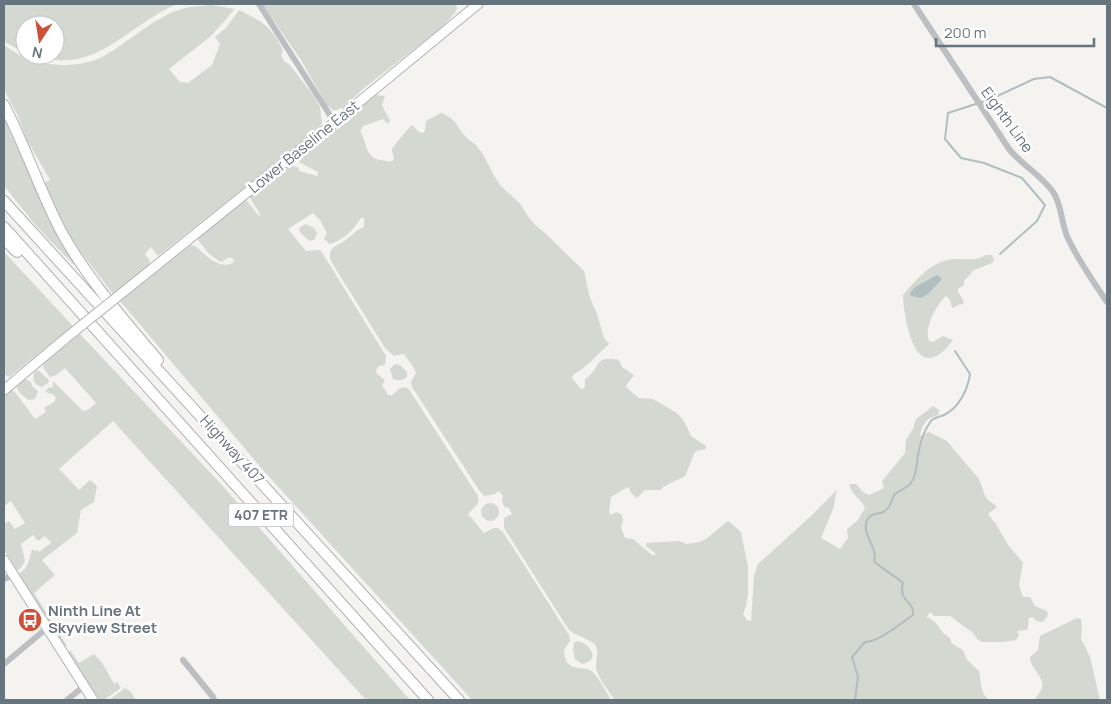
<svg xmlns="http://www.w3.org/2000/svg" width="1111" height="704" viewBox="0 0 1111 704" font-family="Manrope,sans-serif">
<rect width="100%" height="100%" fill="#f4f3f0"/>
<path fill="#d3d8d0" d="M 4,4 L 179,4 C 167,7 156,15 145,22 C 105,49 81,71 30,55 L 55,55 L 55,25 L 25,25 L 25,53 L 5,42 L 4,40 Z
M 262,4 L 456,4 L 457,8 L 455,13 L 441,28 L 364,88 L 344,107 L 334,111 L 326,104 L 301,60 Z
M 212,5 L 235,9 L 211,36 L 169,69 L 180,82 L 188,83 L 212,65 L 220,44 L 215,37 L 226,28 L 239,10 C 260,20 274,28 283,51 L 281,55 L 284,61 L 289,64 L 314,96 L 320,107 L 322,123 L 316,131 L 158,256 L 151,247 L 145,254 L 150,261 L 148,267 L 113,294 L 83,255 L 64,227 L 44,183 L 50,180 L 28,142 L 17,114 L 4,90 L 4,45 C 10,49 17,54 24,57 C 45,67 81,68 102,57 C 130,42 154,16 185,8 C 194,6 203,6 212,5 Z
M 375,95 L 385,96 L 382,105 L 390,121 L 388,124 L 383,119 L 363,126 L 360,131 C 367,142 365,158 381,160 C 386,161 388,162 393,161 L 394,157 C 393,154 392,153 392,149 C 393,147 410,126 412,125 L 419,132 L 423,133 L 425,131 L 426,121 L 441,113 C 458,120 454,123 465,136 C 469,141 476,143 479,149 C 488,161 492,175 501,186 C 507,193 516,198 521,205 C 527,215 533,225 543,231 L 584,271 L 590,298 L 597,314 L 604,338 L 609,344 C 597,355 587,367 573,375 L 572,378 L 580,388 L 583,389 L 585,386 L 585,379 C 601,369 593,354 619,360 L 622,367 L 634,375 L 626,386 L 628,389 L 639,398 L 653,399 L 677,413 L 684,421 L 691,436 L 706,446 L 706,449 L 696,451 L 694,454 L 685,476 L 663,487 L 661,490 L 645,490 L 637,498 L 631,493 L 629,487 L 624,489 L 611,497 L 609,512 L 611,515 L 616,512 L 621,514 L 623,520 L 621,527 L 625,538 L 633,539 L 652,555 L 655,555 L 655,553 L 646,546 L 646,543 L 679,541 L 687,544 L 699,542 L 706,539 L 728,521 L 741,532 L 748,567 L 748,593 L 746,606 L 743,614 L 747,620 L 751,621 L 754,575 L 758,564 L 811,516 L 837,490 L 833,509 L 821,538 L 840,549 L 848,538 L 847,529 L 858,520 L 865,508 C 861,498 851,495 849,484 L 856,484 L 863,492 L 869,495 L 884,488 L 882,481 L 905,453 L 906,440 L 913,429 L 916,419 L 933,406 L 939,410 L 938,415 C 927,418 922,423 920,436 L 929,432 L 947,441 L 979,479 L 986,498 L 997,507 L 988,514 L 996,524 L 1008,545 L 1023,563 L 1019,585 L 1023,597 L 1030,597 L 1035,606 L 1047,611 C 1049,616 1046,619 1042,622 L 1036,621 L 1033,617 L 1028,618 L 1029,624 L 1027,630 L 1017,631 L 1019,635 L 1016,640 L 1002,642 L 983,642 L 978,640 L 973,633 L 950,616 L 934,616 L 930,612 L 927,617 L 935,622 L 943,633 L 951,639 L 951,643 L 963,650 L 967,660 L 979,671 L 981,685 L 984,695 L 988,699 L 995,700 L 615,700 C 609,692 596,675 596,666 C 596,659 599,653 596,646 C 592,640 576,636 569,630 L 504,528 L 504,518 L 512,514 L 509,508 L 504,507 L 502,501 L 503,496 L 499,491 L 495,494 L 484,496 L 479,490 L 412,387 L 411,382 L 416,373 C 414,366 408,361 405,355 L 402,354 L 394,356 L 385,348 L 334,266 C 331,261 328,256 331,250 C 333,247 337,245 341,243 C 349,239 355,230 364,227 L 364,218 L 361,218 C 353,230 344,240 330,244 L 324,239 L 327,233 L 320,220 L 313,213 L 288,229 L 306,251 L 320,250 L 323,254 L 386,356 L 385,365 L 379,366 L 376,370 L 377,374 L 385,380 L 382,385 L 388,395 L 392,395 L 400,388 L 406,387 L 410,391 L 478,496 C 480,505 473,508 468,514 L 484,533 L 493,528 L 498,528 L 503,532 L 569,635 L 570,641 L 564,650 C 565,676 585,663 594,673 C 601,681 606,692 611,700 L 472,700 L 263,470 L 120,301 L 191,245 L 195,246 C 206,255 218,270 233,263 L 234,260 L 230,257 L 221,262 L 209,254 L 198,240 L 199,236 L 245,199 L 259,216 L 260,214 L 249,196 L 286,166 L 291,165 L 299,168 L 299,171 L 318,176 L 318,172 L 299,162 L 298,159 L 305,151 L 325,138 L 340,123 L 343,116 L 362,106 Z
M 4,118 L 53,225 L 75,262 L 74,265 L 38,228 L 4,186 Z
M 305,224 L 314,228 L 317,233 L 314,240 L 309,241 L 300,232 L 299,228 Z
M 4,252 L 73,326 L 9,377 L 4,374 Z
M 986,255 L 992,255 L 994,260 L 992,263 L 974,270 L 964,281 L 964,285 L 958,289 L 958,292 L 962,298 L 964,303 L 952,308 L 950,300 L 946,296 C 936,305 924,328 929,341 L 933,342 L 943,336 L 953,340 C 947,347 939,359 928,358 C 910,358 903,308 903,295 C 917,279 933,259 956,259 C 969,259 975,261 986,255 Z
M 80,334 L 221,484 L 410,700 L 366,700 L 113,421 L 59,469 L 79,490 L 90,480 L 97,486 L 94,502 L 81,510 L 77,533 L 42,560 L 55,575 L 34,593 L 67,646 L 64,645 L 19,574 C 29,567 29,560 32,549 L 35,551 L 37,550 L 39,552 L 51,543 L 45,536 L 38,541 L 33,535 L 21,544 L 25,561 L 21,568 L 17,570 L 4,550 L 4,524 L 9,521 L 15,529 L 25,523 L 11,501 L 4,506 L 4,396 L 11,390 L 15,392 L 35,419 L 46,412 L 44,408 L 54,402 L 56,398 L 53,394 L 45,392 L 48,388 L 53,387 L 53,381 L 83,411 L 88,410 L 96,403 L 65,368 L 56,375 L 50,377 L 43,367 L 44,363 Z
M 395,364 L 400,365 L 407,372 L 407,377 C 402,381 399,381 393,379 L 390,369 Z
M 38,370 L 49,380 L 48,383 L 42,387 C 35,385 32,381 34,373 Z
M 25,379 L 31,382 L 32,386 L 38,391 L 35,399 L 28,400 L 19,392 L 16,386 Z
M481 512a9 9 0 1 1 18 0a9 9 0 1 1-18 0Z
M 1077,618 L 1081,619 L 1082,626 L 1081,639 L 1086,648 L 1090,657 L 1100,700 L 1034,700 C 1051,681 1038,679 1030,660 L 1030,657 L 1038,650 L 1040,636 Z
M 577,641 C 591,643 601,661 582,664 L 575,659 L 573,649 L 574,643 Z
M 70,650 L 79,663 L 94,654 L 103,664 L 114,684 L 117,682 L 121,688 L 104,700 L 99,700 L 69,653 Z
M 125,688 L 131,692 L 135,699 L 134,700 L 109,700 Z"/>
<path fill="#b1bec0" d="M 937,275 L 942,279 L 928,294 L 921,298 L 911,296 L 910,293 L 915,287 Z"/>
<g fill="none" stroke-linecap="round" stroke-linejoin="round">
<path stroke="#b1bec0" stroke-width="2" d="M 1000,254 L 1037,221 L 1045,205 L 1022,178 L 984,163 L 961,158 L 945,139 L 948,113 L 991,99 L 1034,79 L 1050,77 L 1107,108
M 855,700 L 858,677 L 852,657 L 865,642 C 879,642 901,623 913,615 C 915,601 898,602 903,583 C 894,575 883,570 874,561 C 879,547 858,532 869,517 C 874,512 881,515 886,510 C 892,506 891,498 895,494 C 900,490 907,488 911,483 C 918,474 916,460 919,450 C 921,440 925,429 931,421 C 934,417 939,417 944,415 C 959,408 968,389 970,374 L 955,351"/>
<g stroke="#afb3b6" stroke-width="11">
<path id="major" d="M 127,289 L 336,121 L 478,4
M 4,390 L 66,338
M 4,560 L 93,700"/>
</g>
<g stroke="#afb2b4" stroke-width="12">
<path id="highway" d="M 4,105 C 26,147 40,192 62,233 C 87,278 125,321 158,360
M 4,201 L 459,700
M 4,227 L 428,700
M 4,239 L 17,252"/>
</g>
<path stroke="#bbbfc1" stroke-width="6" d="M 259,4 L 335,123
M 914,4 L 1009,149 C 1022,165 1042,176 1053,192 C 1062,205 1061,222 1067,236 C 1077,259 1093,281 1107,302
M 4,579 L 13,575
M 183,660 L 213,697 L 214,700
M 4,664 L 47,628
M 67,700 L 84,686"/>
<use href="#major" stroke="#fff" stroke-width="9"/>
<use href="#highway" stroke="#fff" stroke-width="10"/>
<g stroke="#afb3b6" stroke-width="11" stroke-linecap="butt">
<path id="major-bridge" d="M 66,338 L 127,289"/>
</g>
<use href="#major-bridge" stroke="#fff" stroke-width="9"/>
</g>
<defs>
<g id="bus-disc" transform="scale(1.25)"><circle r="9.5" fill="#cc5138" stroke="#fff"/><path d="M-5-6H5V4H4V6H2V4H-2V6H-4V4H-5ZM-3.5-4V0h7V-4ZM-3.5 1.2v1.5H-2V1.2ZM2 1.2v1.5H3.5V1.2Z" fill="#fff"/></g>
</defs>
<g fill-rule="evenodd">
<use href="#bus-disc" x="30" y="620"/>
</g>
<g text-anchor="middle" stroke-width="5" stroke-linejoin="round" paint-order="stroke">
<rect fill="#fff" stroke="#949ea4" stroke-width="1" x="228.5" y="503.5" width="65" height="23" rx="4"/>
<g font-size="14" font-weight="bold" fill="#66747d">
<text x="261" y="520">407 ETR</text>
</g>
<g font-size="15" fill="#66747d" stroke="#fff">
<text transform="translate(1007 120) rotate(54)" y="5">Eighth Line</text>
<text transform="translate(304 147) rotate(-39)" y="5">Lower Baseline East</text>
<text transform="translate(232 450) rotate(48)" y="5">Highway 407</text>
</g>
<g font-size="15" font-weight="bold" fill="#66747d" stroke="#fff" text-anchor="start">
<text x="48" y="616">Ninth Line At<tspan x="48" dy="17">Skyview Street</tspan></text>
</g>
</g>
<rect width="1111" height="704" fill="none" stroke="#66747d" stroke-width="10"/>
<g transform="translate(40 40) rotate(192)"><circle r="24" fill="#ffffff" stroke="#c2c7cb"/>
<path d="M0-4L9 19L0 12L-9 19Z" fill="#cc5138"/>
<text y="-8" font-size="14" font-weight="bold" text-anchor="middle" fill="#66747d">N</text>
</g>
<path d="M936 38v8h158v-8" fill="none" stroke="#66747d" stroke-width="2.5"/>
<text x="944" y="38" font-size="15" fill="#66747d" stroke="#ffffff" stroke-width="4" paint-order="stroke">200 m</text>
</svg>
